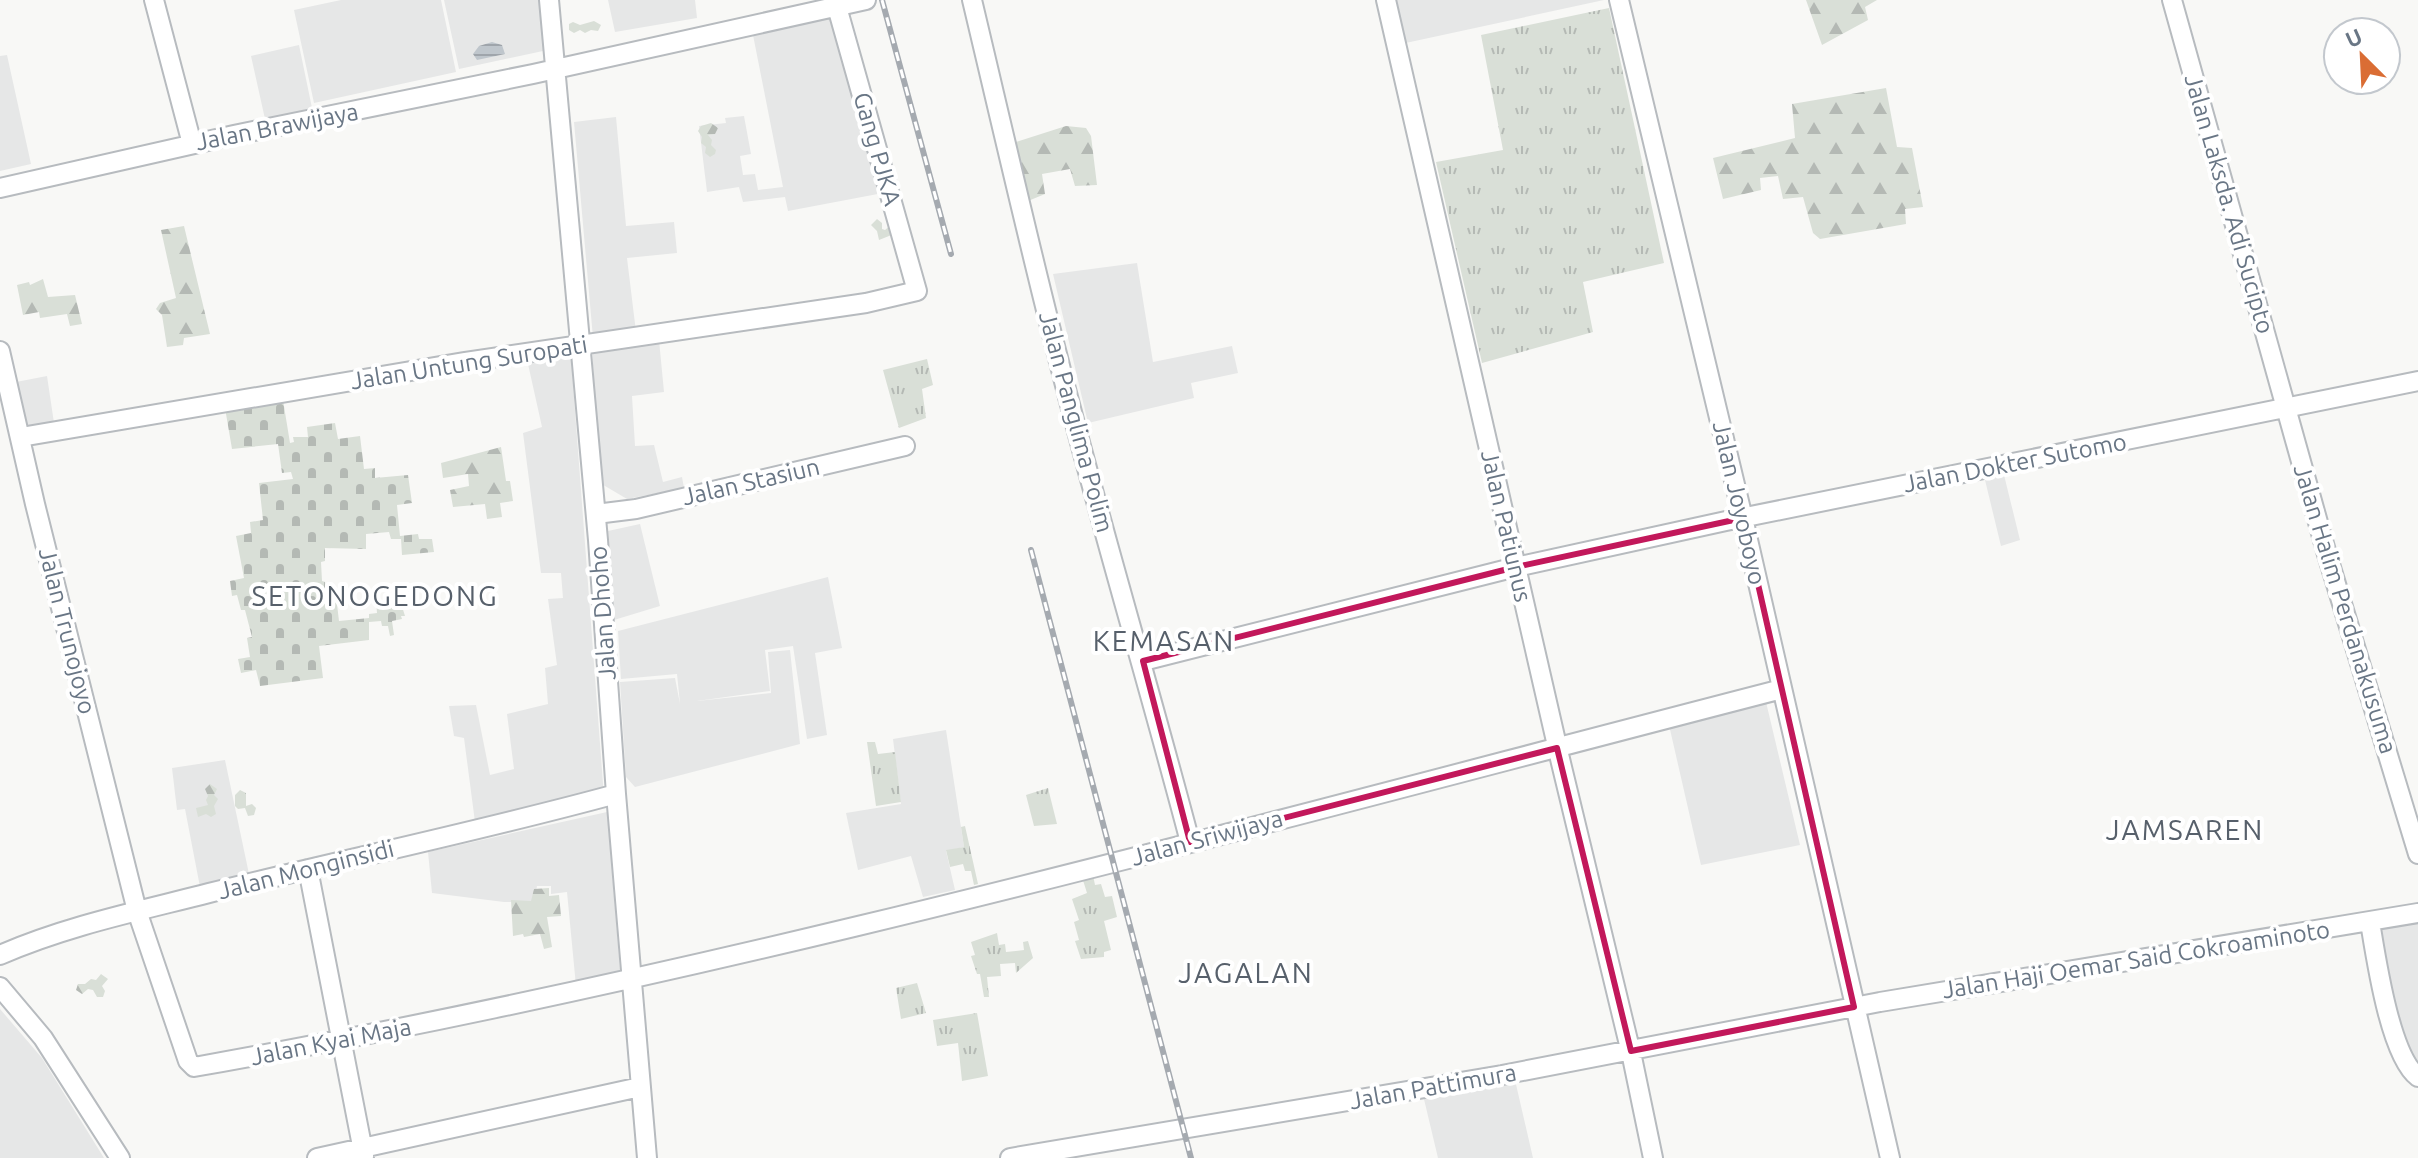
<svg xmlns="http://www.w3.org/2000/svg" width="2418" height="1158" viewBox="0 0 2418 1158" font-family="Ubuntu,sans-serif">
<defs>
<pattern id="grass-tufts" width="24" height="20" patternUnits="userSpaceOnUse" patternTransform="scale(2)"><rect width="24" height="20" fill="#d9dfd7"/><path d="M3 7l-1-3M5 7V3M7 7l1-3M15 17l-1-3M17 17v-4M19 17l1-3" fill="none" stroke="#b4b9b4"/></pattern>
<pattern id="forest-firs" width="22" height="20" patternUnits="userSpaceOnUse" patternTransform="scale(2)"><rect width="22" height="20" fill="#d9dfd7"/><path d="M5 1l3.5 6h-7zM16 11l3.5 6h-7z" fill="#b4b9b4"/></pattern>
<pattern id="cemetery-stones" width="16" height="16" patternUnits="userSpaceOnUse" patternTransform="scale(2)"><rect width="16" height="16" fill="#d9dfd7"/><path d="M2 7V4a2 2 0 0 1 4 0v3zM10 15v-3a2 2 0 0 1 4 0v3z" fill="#b4b9b4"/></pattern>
<pattern id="water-rules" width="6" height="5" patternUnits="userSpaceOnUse" patternTransform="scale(2)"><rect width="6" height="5" fill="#bfc6cc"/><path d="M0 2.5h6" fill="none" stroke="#9fa5ab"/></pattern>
</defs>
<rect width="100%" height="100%" fill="#f8f8f6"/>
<path fill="#e6e7e7" d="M 341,0 L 441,0 L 456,72 L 314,103 L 294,10 Z
M 444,0 L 546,0 L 549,41 L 543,51 L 459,69 Z
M 608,0 L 695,0 L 697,18 L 615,32 Z
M 1391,0 L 1604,0 L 1401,44 Z
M 837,17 L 883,193 L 788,211 L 785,197 L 743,202 L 739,187 L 707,192 L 699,126 L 726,123 L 725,118 L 744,116 L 751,154 L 740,156 L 743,175 L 755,174 L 758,190 L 783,187 L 753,35 Z
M 299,45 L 312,108 L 265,119 L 251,56 Z
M 7,55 L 31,164 L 0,171 L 0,56 Z
M 616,117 L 626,226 L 674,222 L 677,253 L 627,258 L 636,332 L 593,338 L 574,122 Z
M 1137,263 L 1153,362 L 1232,346 L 1238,373 L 1191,383 L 1194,398 L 1088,423 L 1053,274 Z
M 659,340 L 664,392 L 632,396 L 635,446 L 654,445 L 663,482 L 682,477 L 684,488 L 627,499 L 600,483 L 592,349 Z
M 571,357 L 604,797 L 475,822 L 464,738 L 454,736 L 449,706 L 476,705 L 490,775 L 514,769 L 507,714 L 548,704 L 545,668 L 557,665 L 548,599 L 563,598 L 561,573 L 541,573 L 523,433 L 542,427 L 528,364 Z
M 47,376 L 54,423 L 24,427 L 11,383 Z
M 2004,475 L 2020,540 L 2001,546 L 1985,480 Z
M 640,524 L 660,606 L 614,620 L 608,531 Z
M 828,577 L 842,648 L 815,653 L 827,735 L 807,739 L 793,646 L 765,650 L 770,691 L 697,701 L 771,693 L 768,652 L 790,650 L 800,744 L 635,787 L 626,777 L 620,682 L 675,678 L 680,704 L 677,674 L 621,679 L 618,631 Z
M 1766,702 L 1800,845 L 1701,865 L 1669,725 Z
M 946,730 L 964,847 L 946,851 L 955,890 L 923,897 L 911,856 L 858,870 L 846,813 L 901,804 L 893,739 Z
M 225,760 L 249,874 L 200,887 L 185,809 L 177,810 L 172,768 Z
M 607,812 L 621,981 L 576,986 L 567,892 L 551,894 L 551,886 L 537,886 L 534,902 L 504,902 L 432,893 L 428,852 Z
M 2418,921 L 2418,1073 L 2410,1067 L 2375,929 Z
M 0,1009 L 42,1058 L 104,1158 L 0,1158 Z
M 1515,1080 L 1533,1158 L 1438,1158 L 1423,1095 Z"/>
<path fill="url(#grass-tufts)" d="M 1609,8 L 1664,263 L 1583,282 L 1593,332 L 1482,363 L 1436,162 L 1503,150 L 1481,35 Z
M 927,359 L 933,385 L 922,389 L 926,418 L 899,428 L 883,370 Z
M 867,742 L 875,742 L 878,754 L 895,752 L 901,802 L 876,806 Z
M 1048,788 L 1057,824 L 1034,826 L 1026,795 Z
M 965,826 L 978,884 L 974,885 L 971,871 L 965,871 L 963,864 L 950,867 L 946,850 L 964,847 L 961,827 Z
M 1092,870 L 1095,885 L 1101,884 L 1105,897 L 1112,896 L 1117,917 L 1104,921 L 1111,950 L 1104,952 L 1104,957 L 1081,959 L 1075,941 L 1079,940 L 1074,922 L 1079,920 L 1072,899 L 1087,893 L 1081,874 Z
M 997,933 L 999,945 L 1005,944 L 1006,952 L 1024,950 L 1023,942 L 1028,941 L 1033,958 L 1016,973 L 1015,963 L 1000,964 L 1001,976 L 987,977 L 989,997 L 984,997 L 980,974 L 977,974 L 971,956 L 975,955 L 971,942 Z
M 917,983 L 926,1013 L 901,1019 L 896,988 Z
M 977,1013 L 988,1076 L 962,1081 L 958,1043 L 937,1046 L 933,1020 Z"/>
<path fill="url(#forest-firs)" d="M 1806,0 L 1877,0 L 1865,7 L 1868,20 L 1822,45 Z
M 594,21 L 601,25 L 598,31 L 591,30 L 585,33 L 580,30 L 574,33 L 569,30 L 569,24 L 573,22 L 580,25 Z
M 1886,88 L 1897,147 L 1912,148 L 1923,207 L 1905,209 L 1906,224 L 1820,239 L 1813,233 L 1803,197 L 1783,199 L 1778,176 L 1760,178 L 1761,190 L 1723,199 L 1713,158 L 1795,138 L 1792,104 Z
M 711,123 L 718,128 L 715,134 L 708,135 L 712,140 L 711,145 L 716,150 L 715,154 L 710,157 L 705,153 L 706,147 L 701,143 L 702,137 L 698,131 L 701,126 Z
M 1066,126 L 1086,128 L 1091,136 L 1097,185 L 1075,186 L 1070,169 L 1042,174 L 1045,194 L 1028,201 L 1016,142 Z
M 877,219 L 882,223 L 882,229 L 885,230 L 892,224 L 894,234 L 879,240 L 877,231 L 871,225 Z
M 184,226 L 210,334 L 184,338 L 183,345 L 167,347 L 162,315 L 156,309 L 160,303 L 176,298 L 161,230 Z
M 43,279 L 48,297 L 75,295 L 82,324 L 70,326 L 67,314 L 40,318 L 39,312 L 23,315 L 17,285 L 29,282 L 30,285 Z
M 501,447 L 506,481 L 510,481 L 513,501 L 500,503 L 502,517 L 487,519 L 485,504 L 453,507 L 450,490 L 469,486 L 468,474 L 443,478 L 441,463 Z
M 210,784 L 217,789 L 214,795 L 218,799 L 214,806 L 216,814 L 211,817 L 206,814 L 198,817 L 196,808 L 208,805 L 206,800 L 208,796 L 205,789 Z
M 240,790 L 246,793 L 246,806 L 252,804 L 256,808 L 254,815 L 248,816 L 245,808 L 238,809 L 235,806 L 235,795 Z
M 549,888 L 549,896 L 559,895 L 561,916 L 547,917 L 552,947 L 544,949 L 540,934 L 524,937 L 523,934 L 513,936 L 511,900 L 531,901 L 534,889 Z
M 101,974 L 108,979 L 102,986 L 105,991 L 103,997 L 97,997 L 93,990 L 88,989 L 82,994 L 76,990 L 78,984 L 85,984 L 91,979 L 96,980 Z"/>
<path fill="url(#cemetery-stones)" d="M 283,400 L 290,443 L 294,442 L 293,437 L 308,437 L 307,427 L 335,423 L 338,439 L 360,436 L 364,469 L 375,468 L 375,478 L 408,475 L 412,503 L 397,505 L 400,536 L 418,534 L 419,539 L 432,539 L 434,552 L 402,555 L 401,539 L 391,539 L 389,532 L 366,534 L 366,549 L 325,548 L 325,561 L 321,562 L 322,581 L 325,582 L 326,595 L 336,596 L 339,621 L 369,618 L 369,614 L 377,613 L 376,600 L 400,600 L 405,616 L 401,616 L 402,619 L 392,621 L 394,635 L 390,636 L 388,626 L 382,626 L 381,621 L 369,622 L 369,640 L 319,646 L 323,678 L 260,686 L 256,670 L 241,673 L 238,659 L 250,657 L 247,638 L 252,637 L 245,610 L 241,610 L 237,595 L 232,596 L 230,581 L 244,578 L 236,536 L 251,533 L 250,522 L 263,520 L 259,483 L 293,479 L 291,472 L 282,473 L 278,444 L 232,449 L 225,408 Z"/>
<path fill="url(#water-rules)" d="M 492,42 L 502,45 L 505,54 L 477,60 L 473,54 L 479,46 Z"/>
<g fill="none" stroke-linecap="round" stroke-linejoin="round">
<g stroke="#b7bbbf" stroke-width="22">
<path id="secondary" d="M 154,0 L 192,144
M 549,0 L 598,540 L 616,794 L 647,1158
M 972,0 C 1011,164 1048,328 1093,490 C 1125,608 1159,724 1190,842
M 1386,0 L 1561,763 L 1632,1057 L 1653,1158
M 1619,0 L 1743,518 L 1890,1158
M 2172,0 L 2326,551 L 2418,854
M 0,188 L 234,135 L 533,74 L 866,0
M 0,351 L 35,504 L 137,911 L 188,1061 L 194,1067 C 730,972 1255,825 1782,689
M 21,437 L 464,362 L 866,303 L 917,291 L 837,7
M 596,514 L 636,509 L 905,446
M 1143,661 L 1516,567 L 1726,521 L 2418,381
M 308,869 L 364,1156
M 2370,922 C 2376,958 2390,1056 2418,1077
M 0,955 C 66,926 139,911 209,893 C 345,859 481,831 616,794
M 0,987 L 43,1038 L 120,1158
M 317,1158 L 640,1087
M 1010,1158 L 1502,1075 L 1880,1002 L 2418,913"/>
</g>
<use href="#secondary" stroke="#fff" stroke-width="18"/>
<g stroke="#a5aab0" stroke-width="6">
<path id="rail" d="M 882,0 L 951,254
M 1031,550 L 1191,1158"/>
</g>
<use href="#rail" stroke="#fff" stroke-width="3" stroke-dasharray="9" stroke-linecap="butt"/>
</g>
<path fill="none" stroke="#c2185b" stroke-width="6" stroke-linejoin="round" d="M 1743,518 L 1854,1007 L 1631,1051 L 1557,748 L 1190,842 L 1143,661 L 1516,567 Z"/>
<g text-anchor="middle" stroke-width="8" stroke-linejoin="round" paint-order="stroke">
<g font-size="24" fill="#697685" stroke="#fff">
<text transform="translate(277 127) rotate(-11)" y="8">Jalan Brawijaya</text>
<text transform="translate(877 149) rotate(74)" y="8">Gang PJKA</text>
<text transform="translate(2229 204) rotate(74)" y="8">Jalan Laksda. Adi Sucipto</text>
<text transform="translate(469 363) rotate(-9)" y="8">Jalan Untung Suropati</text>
<text transform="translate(1076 422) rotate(75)" y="8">Jalan Panglima Polim</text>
<text transform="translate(2015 463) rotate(-11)" y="8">Jalan Dokter Sutomo</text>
<text transform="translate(751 482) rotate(-13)" y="8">Jalan Stasiun</text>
<text transform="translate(1739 503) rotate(77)" y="8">Jalan Joyoboyo</text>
<text transform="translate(1506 526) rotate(77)" y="8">Jalan Patiunus</text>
<text transform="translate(2345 609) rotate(73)" y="8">Jalan Halim Perdanakusuma</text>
<text transform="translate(603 613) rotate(-94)" y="8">Jalan Dhoho</text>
<text transform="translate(67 631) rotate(76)" y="8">Jalan Trunojoyo</text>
<text transform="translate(1207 838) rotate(-15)" y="8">Jalan Sriwijaya</text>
<text transform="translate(306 870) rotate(-14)" y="8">Jalan Monginsidi</text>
<text transform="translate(2136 960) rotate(-9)" y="8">Jalan Haji Oemar Said Cokroaminoto</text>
<text transform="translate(331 1042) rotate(-11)" y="8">Jalan Kyai Maja</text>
<text transform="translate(1433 1087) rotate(-10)" y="8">Jalan Pattimura</text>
</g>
<g font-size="28" letter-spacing="2" fill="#57606b" stroke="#fff">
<text x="375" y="606">SETONOGEDONG</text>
<text x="1164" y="651">KEMASAN</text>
<text x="2185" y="840">JAMSAREN</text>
<text x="1246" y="983">JAGALAN</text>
</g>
</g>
<g transform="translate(2362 56) rotate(336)"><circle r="38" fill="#ffffff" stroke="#c3c8ce" stroke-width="2"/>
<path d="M0-6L14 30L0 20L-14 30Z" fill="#da6d34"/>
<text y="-12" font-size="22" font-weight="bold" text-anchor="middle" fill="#697685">U</text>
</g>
</svg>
